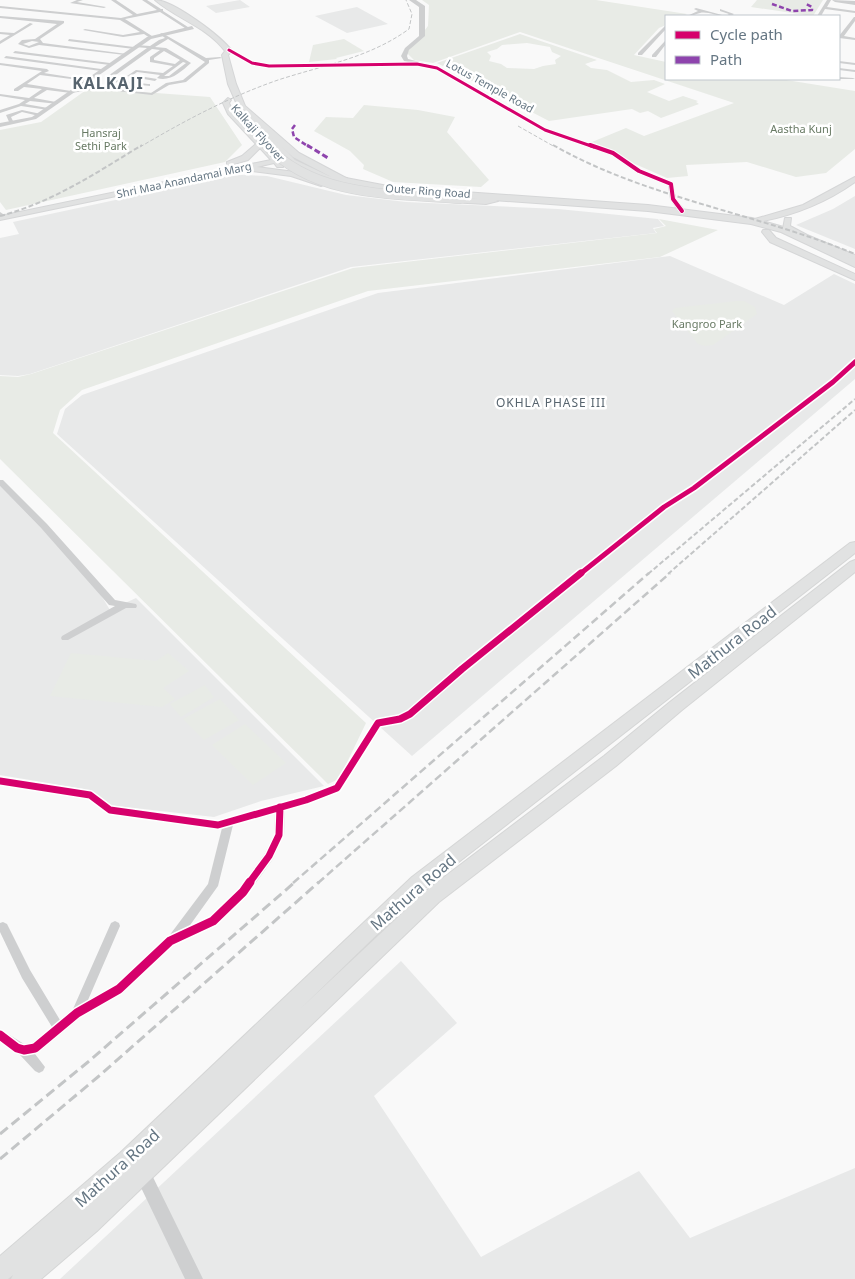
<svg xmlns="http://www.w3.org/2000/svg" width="855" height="1279" viewBox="0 0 855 1279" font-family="'Noto Sans',sans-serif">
<rect width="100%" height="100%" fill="#f9f9f9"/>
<path fill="#e8e9e9" d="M 240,0 L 250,7 L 216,13 L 206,6 Z
M 357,7 L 388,24 L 347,33 L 315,16 Z
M 242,175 L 267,176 L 346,195 L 406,202 L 558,209 L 599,213 L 658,219 L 664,226 L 653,228 L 656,233 L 351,267 L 30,374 L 18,376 L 0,375 L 0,238 L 19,234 L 13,222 L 227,176 Z
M 855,196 L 855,249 L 796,225 L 833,209 Z
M 670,256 L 784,305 L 834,274 L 855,284 L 855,379 L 412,756 L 57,434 L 65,409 L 82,395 L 378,293 Z
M 0,486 L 91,579 L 110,610 L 136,598 L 324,786 L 261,801 L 214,817 L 108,805 L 84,789 L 0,775 Z
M 401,961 L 457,1023 L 374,1096 L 481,1257 L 639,1171 L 690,1238 L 855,1168 L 855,1279 L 60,1279 Z"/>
<path fill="#e8ebe6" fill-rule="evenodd" d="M 422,0 L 596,0 L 687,14 L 683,16 L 666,16 L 666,25 L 659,28 L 634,55 L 666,62 L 666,79 L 780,79 L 855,91 L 855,149 L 826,173 L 796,177 L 747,162 L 686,165 L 688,176 L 667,178 L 635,164 L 614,150 L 592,142 L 626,128 L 644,136 L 734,103 L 520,32 L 433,63 L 414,60 L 407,53 L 428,26 L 429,5 Z
M 757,0 L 823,0 L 813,16 L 751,7 Z
M 520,34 L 597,60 L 585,64 L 591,68 L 607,70 L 631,82 L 654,80 L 665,84 L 647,92 L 669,101 L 683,96 L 698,101 L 696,102 L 699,104 L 661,118 L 648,111 L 640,113 L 632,109 L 549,121 L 437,63 ZM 527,43 L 550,47 L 552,52 L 561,56 L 555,60 L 556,64 L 543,66 L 534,69 L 507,68 L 501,64 L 489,61 L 491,56 L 487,52 L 497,49 L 502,45 Z
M 344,39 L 364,51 L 336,58 L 337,59 L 309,62 L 313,45 Z
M 89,88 L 210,97 L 242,145 L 225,162 L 6,210 L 0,202 L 0,130 L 41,122 Z
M 364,105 L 418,110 L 455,117 L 447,132 L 489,180 L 481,187 L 393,182 L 363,169 L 364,165 L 350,151 L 314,131 L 326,117 L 353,118 Z
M 659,219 L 718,230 L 660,257 L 368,291 L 82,390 L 60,410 L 53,433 L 366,723 L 339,779 L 328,784 L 0,459 L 0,376 L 18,377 L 31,374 L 353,268 L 657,233 L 654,229 L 666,226 Z
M 736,301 L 744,301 L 755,307 L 757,314 L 713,345 L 705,346 L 698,344 L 672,311 L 675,308 Z
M 71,653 L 156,661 L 168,653 L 189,671 L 163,688 L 175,699 L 162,707 L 50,696 Z
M 205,685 L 214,697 L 181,717 L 170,704 Z
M 220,699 L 239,720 L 204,740 L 183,719 Z
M 245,724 L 286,763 L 253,785 L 212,745 Z"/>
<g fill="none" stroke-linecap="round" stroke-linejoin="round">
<g stroke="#d5d6d7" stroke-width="2">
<path id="secondary" d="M 228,98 L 231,100 L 229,103 L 233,112 L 277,157 L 282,155 L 241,110 L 241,108 L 245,108 L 295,160 L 329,176 L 347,178 L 347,182 L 324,180 L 289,164 L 285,159 L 280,161 L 284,165 L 283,167 L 277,167 L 274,163 L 257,167 L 295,172 L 325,184 L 321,186 L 291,176 L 252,171 L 252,168 L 0,220 L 0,216 L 271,160 L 260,148 L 248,160 L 227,166 L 227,162 L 242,156 L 256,144 L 228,114 L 223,103 Z
M 855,177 L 855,182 C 824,204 790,217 752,223 L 748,221 L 803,205 Z
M 446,198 L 494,199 L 498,201 L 486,204 L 449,202 L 446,202 Z
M 785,218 L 791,218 L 790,226 L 807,235 L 855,255 L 855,261 L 801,239 L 783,229 Z
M 763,230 L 769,230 L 776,238 L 855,274 L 855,280 L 770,242 L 762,232 Z"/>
</g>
<g stroke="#d5d6d7" stroke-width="2">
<path id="primary" d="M 155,0 C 173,0 221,36 232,51 L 228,55 L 236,84 L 245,106 L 299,153 L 346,178 L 393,187 L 648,205 L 752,218 L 787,228 L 855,260 L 855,267 L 781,232 L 751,224 L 648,211 L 393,193 L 341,182 L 293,157 L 239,109 L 228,84 L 222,55 L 225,51 C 207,27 177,19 155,0 Z"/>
</g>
<g stroke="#d5d6d6" stroke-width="2">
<path id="trunk" d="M 855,542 L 855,553 L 424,889 L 299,1010 L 427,890 L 604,756 L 670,702 L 850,562 L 855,560 L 855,572 L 682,710 L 616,766 L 439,902 L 97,1231 L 41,1279 L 11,1279 L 13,1275 L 8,1279 L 0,1279 L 0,1256 L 120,1153 L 412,877 L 850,543 Z"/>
</g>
<path fill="#cecfd0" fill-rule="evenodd" d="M 77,0 L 83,0 L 77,2 L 106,7 L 104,8 L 70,3 Z
M 111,0 L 116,0 L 137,14 L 157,10 L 142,0 L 147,0 L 161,9 L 163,9 L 163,11 L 191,29 L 188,30 L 160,12 L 125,19 L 152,36 L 152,38 L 150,38 L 144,34 L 123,37 L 83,30 L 85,29 L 123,35 L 140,32 L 120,20 L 0,8 L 0,6 L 121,18 L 133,15 Z
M 827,0 L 831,0 L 827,7 L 855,11 L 855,13 L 825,9 L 821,16 L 817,16 Z
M 696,8 L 722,15 L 723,16 C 716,16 707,11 700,13 C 695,14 693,16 687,16 L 698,11 L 694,9 Z
M 720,9 L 734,14 L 731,16 L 726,16 L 729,14 L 720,11 Z
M 0,16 L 64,21 L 64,23 L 40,39 L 43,43 L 127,54 L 125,55 L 39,45 L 29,48 L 18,44 L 22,40 L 35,39 L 57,24 L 0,18 ZM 32,41 L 39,42 L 29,46 L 23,44 Z
M 854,17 L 855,17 L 855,21 L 844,36 L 855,38 L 855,40 L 839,38 L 839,36 Z
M 30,23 L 33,24 L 0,44 L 0,41 L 10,35 L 0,34 L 0,32 L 14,33 Z
M 665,26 L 666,26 L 666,29 L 642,55 L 638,55 L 638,53 Z
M 162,33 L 206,58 L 220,57 L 222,58 L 209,60 L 209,63 L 186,82 L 169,85 L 152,95 L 98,89 L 71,93 L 47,90 L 34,98 L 56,102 L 58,102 L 58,104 L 30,101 L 25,104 L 48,108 L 48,110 L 21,106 L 0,113 L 0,110 L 19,104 L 25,100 L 0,96 L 0,94 L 29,98 L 42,89 L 24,87 L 18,91 L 14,91 L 14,89 L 42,71 L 0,65 L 0,63 L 47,69 L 49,71 L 44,73 L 89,80 L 87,81 L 40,75 L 27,84 L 71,91 L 98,87 L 151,93 L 166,83 L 183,80 L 205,62 L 168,39 L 155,47 L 166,48 L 191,63 C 181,72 170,82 157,78 L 160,75 L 137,72 L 133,75 L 157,79 L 155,81 L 127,76 L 136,70 L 163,73 L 173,66 L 150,62 L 150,57 L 160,50 L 152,49 L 113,77 L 115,80 L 148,84 L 150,84 L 150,86 L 114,82 L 108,78 L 108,76 L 147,48 L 135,47 L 135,45 L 150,46 L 159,40 L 165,38 L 160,34 ZM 164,51 L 180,60 L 175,64 L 154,60 L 154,58 ZM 183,62 L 186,63 L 169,76 L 164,76 Z
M 69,39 L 134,47 L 136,48 L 134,49 L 68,41 Z
M 665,41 L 666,41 L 666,44 L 656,57 L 652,57 L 652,55 Z
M 15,51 L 110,63 L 112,64 L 110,65 L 13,53 Z
M 6,56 L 101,69 L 103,70 L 101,71 L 4,58 Z
M 839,61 L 855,63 L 855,65 L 839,63 Z
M 839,68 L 855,70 L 855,72 L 839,70 Z
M 839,77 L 853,78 L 855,79 L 837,79 Z
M 22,110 L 41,114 L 41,115 L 39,116 L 22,112 L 11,117 L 14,123 L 10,124 L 6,115 Z
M 0,212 L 3,214 L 3,216 L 0,216 Z
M 855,360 L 855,366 L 835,383 L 697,490 L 667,509 L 465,671 L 413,716 L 400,723 L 381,726 L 340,791 L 310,803 L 285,810 L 284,835 L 273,859 L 247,895 L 217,924 L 174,944 L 123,993 L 81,1017 L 39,1052 L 35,1054 L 45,1067 L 43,1071 L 39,1073 L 35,1071 L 20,1055 L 13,1052 L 0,1042 L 0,1029 L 24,1044 L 32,1043 L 52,1027 L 22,978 L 0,932 L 0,923 L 3,922 L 7,924 L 30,970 L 60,1020 L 73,1009 L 111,923 L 115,921 L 119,923 L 120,926 L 88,1000 L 115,985 L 169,936 L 208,884 L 222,828 L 218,829 L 110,814 L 88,799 L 0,785 L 0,777 L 90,791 L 112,806 L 218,821 L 304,796 L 334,785 L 375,720 L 398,716 L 407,712 L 459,667 L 661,505 L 691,486 L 831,381 ZM 275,813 L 274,835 L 265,853 L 239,889 L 209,918 L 188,928 L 218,886 L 233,825 Z
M 0,480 L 3,480 L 47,524 L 115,600 L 136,604 L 137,606 L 136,608 L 126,608 L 68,640 L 62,640 L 61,638 L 62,636 L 115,606 L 109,605 L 41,528 L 0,486 Z"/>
<path fill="#cecfd0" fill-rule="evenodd" d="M 409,0 L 416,0 L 425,6 L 425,36 L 409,50 L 407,56 L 408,59 L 439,67 L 547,129 L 615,152 L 641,170 L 673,183 L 676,199 L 686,211 L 685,213 L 679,213 L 670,199 L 668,185 L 637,172 L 611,154 L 543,131 L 435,69 L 417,66 L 269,68 L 250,64 L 226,50 L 231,49 L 254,62 L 269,64 L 408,62 L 404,61 L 401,56 L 405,48 L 419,36 L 419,7 Z
M 832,0 L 855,1 L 855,5 L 835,2 Z
M 192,26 L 194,29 L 151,39 L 36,119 L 0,127 L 0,123 L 32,117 L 147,37 Z
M 142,1165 L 148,1167 L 203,1279 L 185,1279 L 134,1173 L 136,1167 Z"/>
<use href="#secondary" fill="#e1e2e2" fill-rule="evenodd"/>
<use href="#primary" fill="#e1e2e2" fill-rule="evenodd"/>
<use href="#trunk" fill="#e1e2e2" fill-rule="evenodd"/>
<path stroke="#c3c5c6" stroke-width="1" stroke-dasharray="4 2" stroke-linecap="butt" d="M 518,126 L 555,147
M 140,147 C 184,121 229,97 278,80 C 324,65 369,58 409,29 L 412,14 L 406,0"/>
<path stroke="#c3c5c6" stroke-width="2" stroke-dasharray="5 2.5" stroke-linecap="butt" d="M 553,145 C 646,198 756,213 855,254
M 0,216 C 53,202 96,173 142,145
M 648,574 L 855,399
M 668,574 L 855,410"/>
<path stroke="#c3c5c6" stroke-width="2.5" stroke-dasharray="8 4" stroke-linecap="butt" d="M 293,883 L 649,573
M 318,883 L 670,573"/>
<path stroke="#c3c5c6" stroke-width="3" stroke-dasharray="10 5" stroke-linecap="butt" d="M 0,1134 L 88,1062 L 295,882
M 0,1159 L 99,1076 L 319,882"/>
<g stroke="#d5d6d7" stroke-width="8" stroke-linecap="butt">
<path id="primary-bridge-far1" d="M 236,111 L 267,147"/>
</g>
<g stroke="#d5d6d7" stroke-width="10" stroke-linecap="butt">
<path id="primary-bridge" d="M 266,145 C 315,198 395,194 462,199"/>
</g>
<use href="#primary-bridge-far1" stroke="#e1e2e2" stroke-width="7"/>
<use href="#primary-bridge" stroke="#e1e2e2" stroke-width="9"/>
<path stroke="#8e44ad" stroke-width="2.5" stroke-dasharray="5 2.5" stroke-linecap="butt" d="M 772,4 L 792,11 L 812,10 L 812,7 L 806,4
M 295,125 L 292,129 L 294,137 L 309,147"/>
<path stroke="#8e44ad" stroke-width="3" stroke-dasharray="6 3" stroke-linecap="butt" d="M 307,145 L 328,158"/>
<g stroke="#fff" stroke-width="5">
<path id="cycleway-far4" d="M 229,50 L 252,63 L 269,66 L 417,64 L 437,68 L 545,130 L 594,147"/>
</g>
<g stroke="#fff" stroke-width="5.5">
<path id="cycleway-far3" d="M 590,145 L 613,153 L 639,171 L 671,184 L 673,199 L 682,211"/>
</g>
<g stroke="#fff" stroke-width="8">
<path id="cycleway-far2" d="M 580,574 L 664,507 L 694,488 L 833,382 L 855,362"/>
</g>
<g stroke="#fff" stroke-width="10">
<path id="cycleway-far1" d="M 0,781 L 90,795 L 110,810 L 218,825 L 306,800 L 337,788 L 378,723 L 400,719 L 410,714 L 462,669 L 581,573
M 249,883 L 269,856 L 279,835 L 280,807"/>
</g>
<g stroke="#fff" stroke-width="12">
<path id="cycleway" d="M 0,1035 L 17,1048 L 24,1050 L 35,1048 L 77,1013 L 119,989 L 170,941 L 213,921 L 243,892 L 250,882"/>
</g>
<use href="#cycleway-far4" stroke="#d6006c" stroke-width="3"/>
<use href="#cycleway-far3" stroke="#d6006c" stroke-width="4"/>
<use href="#cycleway-far2" stroke="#d6006c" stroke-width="5"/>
<use href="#cycleway-far1" stroke="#d6006c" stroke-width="7"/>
<use href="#cycleway" stroke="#d6006c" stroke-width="9"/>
</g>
<g text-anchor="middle" stroke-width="5" stroke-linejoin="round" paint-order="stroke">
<g font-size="11" fill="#657683" stroke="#fff">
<text transform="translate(490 86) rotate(29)" y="4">Lotus Temple Road</text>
<text transform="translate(258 133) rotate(48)" y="4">Kalkaji Flyover</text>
<text transform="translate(184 180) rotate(-12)" y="4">Shri Maa Anandamai Marg</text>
<text transform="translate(428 191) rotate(4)" y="4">Outer Ring Road</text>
</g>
<g font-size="11" fill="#687a64" stroke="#fff">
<text x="801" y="133">Aastha Kunj</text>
<text x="101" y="137">Hansraj<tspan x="101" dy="13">Sethi Park</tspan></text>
<text x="707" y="328">Kangroo Park</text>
</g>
<g font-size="12" letter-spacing="1" fill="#57646e" stroke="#fff">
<text x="551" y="407">OKHLA PHASE III</text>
</g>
<g font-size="16" font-weight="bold" letter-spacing="1" fill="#57646e" stroke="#fff">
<text x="108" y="89">KALKAJI</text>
</g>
<g font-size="16" fill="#657683" stroke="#fff">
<text transform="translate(732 642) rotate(-38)" y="6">Mathura Road</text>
<text transform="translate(413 892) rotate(-41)" y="6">Mathura Road</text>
<text transform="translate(117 1168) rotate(-42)" y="6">Mathura Road</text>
</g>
</g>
<rect x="665" y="15" width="175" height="65" fill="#ffffff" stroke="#c1c8cd"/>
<rect x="675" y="31" width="25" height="8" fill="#d6006c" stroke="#c1c8cd"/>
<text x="710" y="40" font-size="15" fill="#657683">Cycle path</text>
<rect x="675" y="56" width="25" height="8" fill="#8e44ad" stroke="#c1c8cd"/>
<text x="710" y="65" font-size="15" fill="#657683">Path</text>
</svg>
